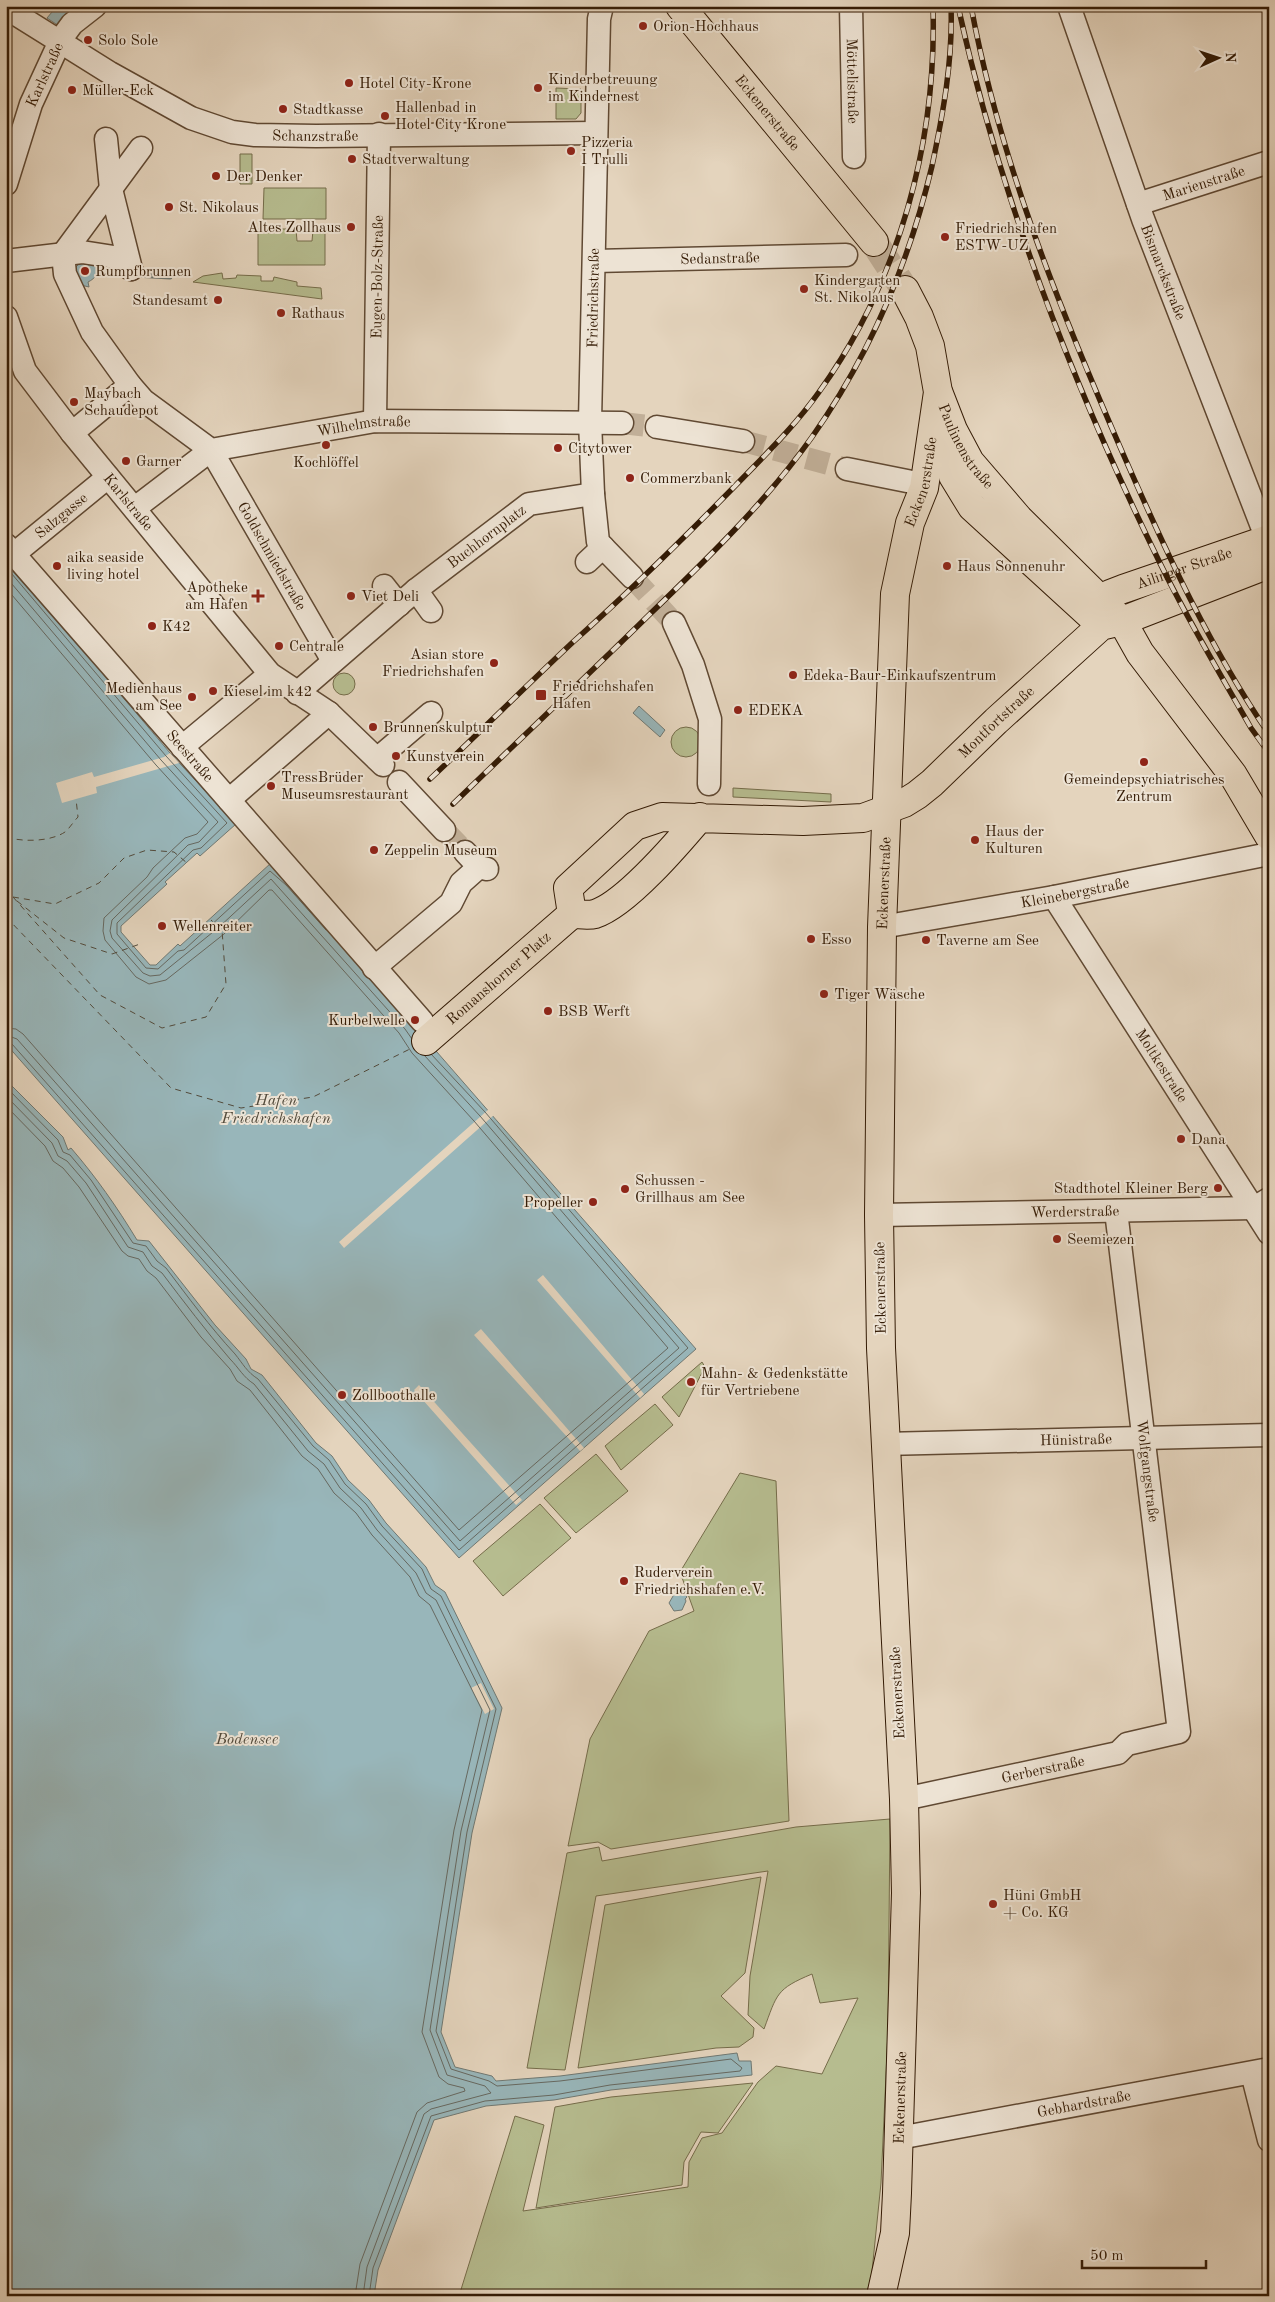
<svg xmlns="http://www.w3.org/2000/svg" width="1275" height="2302" viewBox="0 0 1275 2302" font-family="'Old Standard TT',serif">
<rect width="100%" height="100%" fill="#e4d4bd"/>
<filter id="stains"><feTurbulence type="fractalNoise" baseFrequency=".004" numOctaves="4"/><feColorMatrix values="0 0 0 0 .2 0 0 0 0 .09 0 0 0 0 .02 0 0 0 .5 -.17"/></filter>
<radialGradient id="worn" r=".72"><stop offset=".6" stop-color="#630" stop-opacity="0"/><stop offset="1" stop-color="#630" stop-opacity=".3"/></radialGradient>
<path fill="#b6bc8f" stroke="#756c4a" d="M 556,88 L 581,89 L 581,113 L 576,119 L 556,119 Z
M 240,154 L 252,154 L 252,184 L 240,184 Z
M 264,188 L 326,188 L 326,219 L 263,219 Z
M 258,229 L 296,229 L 297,241 L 312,241 L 313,230 L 325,230 L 325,265 L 258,265 Z
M 222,273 L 223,279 L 236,278 L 237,275 L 261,276 L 261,281 L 273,281 L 274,277 L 297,282 L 297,286 L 321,288 L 322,299 L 193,282 L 203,276 Z
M333 684a11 11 0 1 1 22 0a11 11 0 1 1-22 0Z
M671 742a15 15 0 1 1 30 0a15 15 0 1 1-30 0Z
M 733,788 L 831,794 L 831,802 L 733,797 Z
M 702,1362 L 705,1367 L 679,1417 L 662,1397 Z
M 655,1404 L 673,1425 L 621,1470 L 605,1446 Z
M 596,1454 L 628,1491 L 576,1533 L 544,1498 Z
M 740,1473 L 776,1481 L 789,1821 L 611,1849 L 598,1842 L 568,1846 L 590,1739 L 649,1631 L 694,1611 L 680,1572 Z
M 540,1504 L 571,1538 L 503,1596 L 473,1561 Z
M 890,1819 L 888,2031 L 881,2183 L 871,2281 L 865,2296 L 459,2296 L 515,2116 L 544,2125 L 523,2211 L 688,2187 L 689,2162 L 702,2138 L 722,2133 L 758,2082 L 776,2066 L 822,2074 L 858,1998 L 820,2003 L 812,1974 C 776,1989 777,1994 764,2029 L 748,2015 L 750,1976 L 768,1871 L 596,1896 L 565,2070 L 527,2068 L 567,1853 L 599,1847 L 602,1861 L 796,1827 Z
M 761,1877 L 745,1973 L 721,1996 L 754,2028 L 753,2037 L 739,2047 L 716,2048 L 578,2068 L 605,1905 Z
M 753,2083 L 718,2133 L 701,2132 L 684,2162 L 682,2185 L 536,2208 L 555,2107 L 611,2097 Z"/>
<path fill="#98b6ba" stroke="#707872" d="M 57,6 L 66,6 L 71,10 L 59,26 L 47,18 Z
M 81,262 L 96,265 C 98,274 96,278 88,282 L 89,287 L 81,285 L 74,269 Z
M 6,559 L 170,753 L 236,824 L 200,856 L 197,853 L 165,882 L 167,884 L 121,926 L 121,932 L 150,965 L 156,965 L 178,944 L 180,946 L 271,863 L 290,882 C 424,1039 561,1193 696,1349 L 459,1558 L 6,1044 Z
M 639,706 L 665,730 L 660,737 L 633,713 Z
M 6,1080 L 63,1137 L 68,1150 L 71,1148 C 96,1177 117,1207 137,1240 L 149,1241 L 215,1325 L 246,1359 L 251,1369 L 262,1375 L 316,1443 L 332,1456 L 348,1480 L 369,1500 L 386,1523 L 426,1567 L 435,1585 L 445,1592 L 502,1708 L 472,1833 L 441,2032 L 455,2067 L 492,2076 L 496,2081 L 560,2076 L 737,2053 L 739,2061 L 751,2061 L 752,2075 L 611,2090 L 554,2100 L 486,2106 L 434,2120 L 378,2270 L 374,2296 L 6,2296 Z
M 676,1591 L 683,1591 L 687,1597 L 685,1599 L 686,1601 L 682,1610 L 674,1611 L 669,1603 Z"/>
<path fill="#e4d4bd" d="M 170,753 L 179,763 L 96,787 L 97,793 L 62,803 L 56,783 L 92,772 L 94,777 L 164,757 Z
M 489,1109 L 494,1115 L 344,1248 L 339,1242 Z
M 543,1275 L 644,1394 L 640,1398 L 537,1280 Z
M 481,1329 L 584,1448 L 580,1451 L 474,1335 Z
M 419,1385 L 522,1500 L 516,1505 L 414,1390 Z
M 481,1683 L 494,1709 L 485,1714 L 471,1688 Z"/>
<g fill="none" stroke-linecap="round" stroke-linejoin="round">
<path stroke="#666860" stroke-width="1" d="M 6,567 L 166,756 L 227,823 L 201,848 L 193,850 L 117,923 L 117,934 L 146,968 L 158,969 L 178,951 L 184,950 L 270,871 L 286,885 L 326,930
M 6,577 L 161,760 L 218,822 L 199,842 L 188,845 L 112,920 L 110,931 L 112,938 L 143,973 L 150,976 L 160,975 L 218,928 L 271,879 L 405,1029 L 412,1039
M 6,588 L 156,765 L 208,822 L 197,834 L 185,838 L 153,868 L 147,877 L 104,918 L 103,931 L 105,940 L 136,977 L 149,984 L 166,980 L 224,934 L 269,890 L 272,890 L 399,1033 L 412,1053 L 474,1121 L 668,1348 L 459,1530 L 23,1034 L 16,1029 L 6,1028
M 6,1035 L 17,1039 L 460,1541 L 679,1348 L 480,1116 L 424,1055
M 6,1042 L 12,1044 L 459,1550 L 688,1348 L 485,1112 L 431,1054
M 6,1087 L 58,1140 L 63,1152 L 70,1155 L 91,1180 L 133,1243 L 146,1246 L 157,1261 L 166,1268 C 188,1297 210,1327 235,1354 C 243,1364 247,1372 258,1379 L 313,1446 L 329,1460 L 345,1484 L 366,1504 L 382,1526 L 422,1569 L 431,1589 L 441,1596 L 496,1709 L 467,1832 L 436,2031 L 451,2069 L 489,2081 L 497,2086 L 560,2081 L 731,2059 L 742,2068 L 740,2071 L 610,2085 L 554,2095 L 485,2101 L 431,2116 L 373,2268 L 369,2296
M 6,1096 L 52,1143 L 58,1156 L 67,1161 L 86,1183 L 128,1247 L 143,1252 L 152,1266 L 162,1273 C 184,1302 206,1331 230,1359 C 239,1368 243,1377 254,1384 L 308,1451 L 324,1464 L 340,1488 L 361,1508 L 377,1530 L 416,1573 L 426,1593 L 436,1600 L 490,1710 L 461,1831 L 430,2030 L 447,2075 L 485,2086 L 491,2093 L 431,2109 L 424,2114 L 367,2267 L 363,2296
M 6,1106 L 45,1146 L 53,1161 L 63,1168 L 79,1187 L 122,1251 L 128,1256 L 139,1259 L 147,1271 L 156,1278 L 201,1337 L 230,1369 L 237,1381 L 250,1390 L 302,1456 L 318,1469 L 334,1493 L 356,1513 L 372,1535 L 410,1577 L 419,1596 L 430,1605 L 482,1710 L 454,1830 L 422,2032 L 439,2077 L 448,2084 L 464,2088 L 465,2091 L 427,2103 L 417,2112 L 360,2264 L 355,2296"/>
<path stroke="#707872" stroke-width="5" d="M 135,275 L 170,277"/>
<path stroke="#524a3b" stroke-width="1" stroke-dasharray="6 5" stroke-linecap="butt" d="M 6,837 C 22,842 50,842 65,832 C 69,829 74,821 78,817 L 76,799
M 6,893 L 12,897
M 13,897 L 100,995 L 162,1028 L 206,1017 L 226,984 L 222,930 L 211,920
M 13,897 L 55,904 L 99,883 L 124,858 L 147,850 L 174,852 L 187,863
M 17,901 L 64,938 L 112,954 L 140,944
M 6,917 L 171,1088 L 241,1108 L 313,1097 L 414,1047"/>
<path stroke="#c1af98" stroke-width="22" stroke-dasharray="22 11" stroke-linecap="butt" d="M 622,423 L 657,427
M 743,441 L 847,469
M 632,577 L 674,623
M 444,830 L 465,852"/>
<path stroke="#c1af98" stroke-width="28" stroke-dasharray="28 14" stroke-linecap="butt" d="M 874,242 L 905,290"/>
<g stroke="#604933" stroke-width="25">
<g id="minor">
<path d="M 602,6 L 599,19 L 590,421 L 593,494 L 598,542 L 632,577"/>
<path id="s1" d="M 851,6 L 854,157"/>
<path id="s2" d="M 1069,6 L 1143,219 L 1263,529 L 1269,532"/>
<path id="s3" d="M 6,8 L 110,73 L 191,118 L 232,132 L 255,135 L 316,136 L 595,133"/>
<path d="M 106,139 L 111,189 L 131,269"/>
<path id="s4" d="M 141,148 L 63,254 L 65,274 L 92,332 L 130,385 L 143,400 L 211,450 L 375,421 L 622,423"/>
<path id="s5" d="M 6,184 L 31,104 L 61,39 L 72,24 L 95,6"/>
<path id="s6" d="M 1138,204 L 1269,162"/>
<path d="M 6,261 L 82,252 L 114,257 L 131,269"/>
<path id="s7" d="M 595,261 L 846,255"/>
<path id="s8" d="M 6,317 L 25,371 L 72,433 L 270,674 L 329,713 L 383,765"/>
<path id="s9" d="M 375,421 L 379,134"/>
<path d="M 657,427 L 743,441"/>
<path d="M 72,433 L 130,385"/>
<path d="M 847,469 L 912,482"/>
<path id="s10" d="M 135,508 L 211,450 L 333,661"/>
<path id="s11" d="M 6,545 L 422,1021"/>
<path id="s12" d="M 14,554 L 108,477"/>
<path d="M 587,562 L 603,547"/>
<path d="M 384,586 L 399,605"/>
<path d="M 416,590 L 431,611"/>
<path d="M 674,623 L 693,665 L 710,719 L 709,784"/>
<path id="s13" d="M 297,693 L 416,590 L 529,504 L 593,494"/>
<path d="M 182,747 L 270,674"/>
<path d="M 377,759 L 431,713"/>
<path d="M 399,782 L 444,830"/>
<path d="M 229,800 L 329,713"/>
<path d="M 465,852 L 479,867 L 487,869"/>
<path id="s14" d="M 1054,897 L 1269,1233"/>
<path id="s15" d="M 882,927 L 1054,897 L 1269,854"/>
<path d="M 374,968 L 451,903 L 461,883 L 479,867"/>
<path id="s16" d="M 879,1215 L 1254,1208 L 1269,1199"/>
<path id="s17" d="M 884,1444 L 1269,1435"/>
<path id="s18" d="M 904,1799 L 1118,1753 L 1127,1744 L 1179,1732 L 1116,1211"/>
<path d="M 1252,2073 L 1269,2140"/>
<path id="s19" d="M 899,2138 L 1269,2069"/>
</g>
</g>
<g stroke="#341b05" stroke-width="30">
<g id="major">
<path id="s20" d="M 680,6 L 874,242"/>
<path id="s21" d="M 939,394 L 953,430 L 970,462 L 1019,519 L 1122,621 L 1140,653 L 1233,775 L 1269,836"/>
<path d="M 942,431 L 953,476 L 972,507 L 1091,616"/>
<path id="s22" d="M 1102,601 L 1110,594 L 1123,589 L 1269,539"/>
<path id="s23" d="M 700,817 C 678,843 626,904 595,914 C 588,916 579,914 572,914 L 568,888 L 635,826 L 662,817 L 803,821 L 863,818 L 904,803 L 917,795 L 932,783 L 996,721 L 1101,626 L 1122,621 L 1269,564"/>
<path id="s24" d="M 426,1041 L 572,914"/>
<path id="s25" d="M 881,2296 L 895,2233 L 897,2193 L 906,1893 L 904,1799 L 881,1348 L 879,1215 L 882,927 L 895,594 L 910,523 L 924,488 L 938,392 L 930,346 L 919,317 L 905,290"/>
</g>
</g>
<use href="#minor" stroke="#ede3d4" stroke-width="22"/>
<use href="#major" stroke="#e4d4bd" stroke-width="28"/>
<g stroke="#341b05" stroke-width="5.5">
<path id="rail" d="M 958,6 C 1000,198 1072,383 1158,559 C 1186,617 1219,672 1251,728 L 1269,753
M 971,6 C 1000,162 1061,312 1124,456 C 1166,552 1210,648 1269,734
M 430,779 C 478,734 525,687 573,642 C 629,592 683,539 736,485 C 765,455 795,426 819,392 C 899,281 937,143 933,6
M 453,804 C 518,741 585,678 650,614 C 707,559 766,502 812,437 C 869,356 909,263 932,166 C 943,114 953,60 951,6"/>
</g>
<use href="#rail" stroke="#ede3d4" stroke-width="4" stroke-dasharray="11" stroke-linecap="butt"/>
</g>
<g fill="#8f2418" stroke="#ede3d4" stroke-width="2">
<circle cx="643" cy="26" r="5"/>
<circle cx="88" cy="40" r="5"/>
<circle cx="349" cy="83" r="5"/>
<circle cx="538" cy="88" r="5"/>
<circle cx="72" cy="90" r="5"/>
<circle cx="283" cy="109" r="5"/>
<circle cx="385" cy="116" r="5"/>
<circle cx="571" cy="151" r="5"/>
<circle cx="352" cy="159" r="5"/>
<circle cx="216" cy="176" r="5"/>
<circle cx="169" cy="207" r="5"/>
<circle cx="351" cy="227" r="5"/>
<circle cx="945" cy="237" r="5"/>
<circle cx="85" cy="271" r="5"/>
<circle cx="804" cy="289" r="5"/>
<circle cx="218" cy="300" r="5"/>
<circle cx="281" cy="313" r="5"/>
<circle cx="74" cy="402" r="5"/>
<circle cx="326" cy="445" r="5"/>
<circle cx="558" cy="448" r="5"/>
<circle cx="126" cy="461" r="5"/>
<circle cx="630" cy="478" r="5"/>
<circle cx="57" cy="566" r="5"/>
<circle cx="947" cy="566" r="5"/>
<path d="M255.5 588.5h5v5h5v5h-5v5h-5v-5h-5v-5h5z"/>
<circle cx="351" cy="596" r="5"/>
<circle cx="152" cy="626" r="5"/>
<circle cx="279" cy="646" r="5"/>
<circle cx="494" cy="663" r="5"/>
<circle cx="793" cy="675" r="5"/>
<circle cx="213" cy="691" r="5"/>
<rect x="535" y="689" width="12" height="12" rx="2.5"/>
<circle cx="192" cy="697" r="5"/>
<circle cx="738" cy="710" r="5"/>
<circle cx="373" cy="727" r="5"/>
<circle cx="396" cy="756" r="5"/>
<circle cx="1144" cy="762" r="5"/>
<circle cx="271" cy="786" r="5"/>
<circle cx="975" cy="840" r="5"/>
<circle cx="374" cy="850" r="5"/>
<circle cx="162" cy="926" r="5"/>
<circle cx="811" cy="939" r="5"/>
<circle cx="926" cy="940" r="5"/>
<circle cx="824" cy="994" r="5"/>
<circle cx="548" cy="1011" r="5"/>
<circle cx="415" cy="1020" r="5"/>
<circle cx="1181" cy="1139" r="5"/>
<circle cx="1218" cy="1188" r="5"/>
<circle cx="625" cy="1189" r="5"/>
<circle cx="593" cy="1202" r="5"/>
<circle cx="1057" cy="1239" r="5"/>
<circle cx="691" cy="1382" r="5"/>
<circle cx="342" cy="1395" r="5"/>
<circle cx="624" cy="1581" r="5"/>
<circle cx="993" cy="1904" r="5"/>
</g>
<g text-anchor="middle" stroke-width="4" stroke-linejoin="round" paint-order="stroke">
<g font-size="15" fill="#341b05" stroke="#ede3d4" text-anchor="start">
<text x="653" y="31">Orion-Hochhaus</text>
<text x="98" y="45">Solo Sole</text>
<text x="548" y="84">Kinderbetreuung<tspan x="548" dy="17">im Kindernest</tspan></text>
<text x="359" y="88">Hotel City-Krone</text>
<text x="82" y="95">Müller-Eck</text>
<text x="395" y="112">Hallenbad in<tspan x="395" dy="17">Hotel City Krone</tspan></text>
<text x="293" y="114">Stadtkasse</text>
<text x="581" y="147">Pizzeria<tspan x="581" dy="17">I Trulli</tspan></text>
<text x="362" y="164">Stadtverwaltung</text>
<text x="226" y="181">Der Denker</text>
<text x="179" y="212">St. Nikolaus</text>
<text x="341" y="232" text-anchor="end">Altes Zollhaus</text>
<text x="955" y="233">Friedrichshafen<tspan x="955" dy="17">ESTW-UZ</tspan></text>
<text x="95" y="276">Rumpfbrunnen</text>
<text x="814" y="285">Kindergarten<tspan x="814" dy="17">St. Nikolaus</tspan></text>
<text x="208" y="305" text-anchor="end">Standesamt</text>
<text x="291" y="318">Rathaus</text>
<text x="84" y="398">Maybach<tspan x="84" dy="17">Schaudepot</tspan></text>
<text x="568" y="453">Citytower</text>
<text x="136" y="466">Garner</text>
<text x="326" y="467" text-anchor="middle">Kochlöffel</text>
<text x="640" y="483">Commerzbank</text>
<text x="67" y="562">aika seaside<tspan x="67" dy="17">living hotel</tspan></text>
<text x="957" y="571">Haus Sonnenuhr</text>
<text x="248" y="592" text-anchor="end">Apotheke<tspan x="248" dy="17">am Hafen</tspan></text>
<text x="361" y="601">Viet Deli</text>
<text x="162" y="631">K42</text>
<text x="289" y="651">Centrale</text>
<text x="484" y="659" text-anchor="end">Asian store<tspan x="484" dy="17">Friedrichshafen</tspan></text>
<text x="803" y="680">Edeka-Baur-Einkaufszentrum</text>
<text x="552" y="691">Friedrichshafen<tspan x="552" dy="17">Hafen</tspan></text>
<text x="182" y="693" text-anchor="end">Medienhaus<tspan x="182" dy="17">am See</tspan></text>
<text x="223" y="696">Kiesel im k42</text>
<text x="748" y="715">EDEKA</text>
<text x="383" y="732">Brunnenskulptur</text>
<text x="406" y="761">Kunstverein</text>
<text x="281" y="782">TressBrüder<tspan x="281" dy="17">Museumsrestaurant</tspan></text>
<text x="1144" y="784" text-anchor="middle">Gemeindepsychiatrisches<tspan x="1144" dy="17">Zentrum</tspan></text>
<text x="985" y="836">Haus der<tspan x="985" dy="17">Kulturen</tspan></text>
<text x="384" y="855">Zeppelin Museum</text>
<text x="172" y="931">Wellenreiter</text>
<text x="821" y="944">Esso</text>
<text x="936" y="945">Taverne am See</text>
<text x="834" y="999">Tiger Wäsche</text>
<text x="558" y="1016">BSB Werft</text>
<text x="405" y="1025" text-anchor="end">Kurbelwelle</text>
<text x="1191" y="1144">Dana</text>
<text x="635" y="1185">Schussen -<tspan x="635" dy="17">Grillhaus am See</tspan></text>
<text x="1208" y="1193" text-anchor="end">Stadthotel Kleiner Berg</text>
<text x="583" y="1207" text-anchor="end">Propeller</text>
<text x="1067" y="1244">Seemiezen</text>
<text x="701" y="1378">Mahn- &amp; Gedenkstätte<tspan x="701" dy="17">für Vertriebene</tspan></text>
<text x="352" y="1400">Zollboothalle</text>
<text x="634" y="1577">Ruderverein<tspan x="634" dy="17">Friedrichshafen e.V.</tspan></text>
<text x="1003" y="1900">Hüni GmbH<tspan x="1003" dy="17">+ Co. KG</tspan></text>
</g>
<g font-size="15" fill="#341b05" stroke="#ede3d4">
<text dy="5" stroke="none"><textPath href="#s5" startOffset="116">Karlstraße</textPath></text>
<text dy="5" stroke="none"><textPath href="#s1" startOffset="75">Möttelistraße</textPath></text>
<text dy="5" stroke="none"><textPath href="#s20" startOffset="138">Eckenerstraße</textPath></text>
<text dy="5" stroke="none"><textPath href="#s3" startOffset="342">Schanzstraße</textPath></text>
<text dy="5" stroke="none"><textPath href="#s6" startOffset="69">Marienstraße</textPath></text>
<text dy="5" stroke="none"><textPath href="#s7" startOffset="125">Sedanstraße</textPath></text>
<text dy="5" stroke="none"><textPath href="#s2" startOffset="282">Bismarckstraße</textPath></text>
<text dy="5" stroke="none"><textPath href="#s9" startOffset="144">Eugen-Bolz-Straße</textPath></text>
<text transform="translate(593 298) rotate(-89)" y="5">Friedrichstraße</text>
<text dy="5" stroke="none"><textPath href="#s4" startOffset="540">Wilhelmstraße</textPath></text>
<text dy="5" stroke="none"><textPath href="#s21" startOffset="59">Paulinenstraße</textPath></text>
<text dy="5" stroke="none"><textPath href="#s25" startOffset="1820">Eckenerstraße</textPath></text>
<text dy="5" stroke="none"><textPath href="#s8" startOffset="224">Karlstraße</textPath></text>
<text dy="5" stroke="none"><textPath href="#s12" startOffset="61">Salzgasse</textPath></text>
<text dy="5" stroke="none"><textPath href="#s13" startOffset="246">Buchhornplatz</textPath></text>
<text dy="5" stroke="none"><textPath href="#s10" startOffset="218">Goldschmiedstraße</textPath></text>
<text dy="5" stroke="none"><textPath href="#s22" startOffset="89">Ailinger Straße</textPath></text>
<text dy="5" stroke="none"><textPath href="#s23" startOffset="681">Montfortstraße</textPath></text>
<text dy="5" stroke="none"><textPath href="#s11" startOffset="280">Seestraße</textPath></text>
<text dy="5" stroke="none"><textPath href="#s25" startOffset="1415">Eckenerstraße</textPath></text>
<text dy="5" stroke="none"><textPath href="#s15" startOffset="196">Kleinebergstraße</textPath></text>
<text dy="5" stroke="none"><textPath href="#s24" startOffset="96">Romanshorner Platz</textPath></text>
<text dy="5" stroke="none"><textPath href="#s14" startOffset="200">Moltkestraße</textPath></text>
<text dy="5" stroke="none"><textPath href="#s16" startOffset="196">Werderstraße</textPath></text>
<text transform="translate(880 1288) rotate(-91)" y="5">Eckenerstraße</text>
<text dy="5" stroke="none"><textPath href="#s17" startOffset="192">Hünistraße</textPath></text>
<text transform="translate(1148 1471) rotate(83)" y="5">Wolfgangstraße</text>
<text transform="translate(897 1693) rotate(-93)" y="5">Eckenerstraße</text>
<text dy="5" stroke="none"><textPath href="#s18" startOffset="142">Gerberstraße</textPath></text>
<text dy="5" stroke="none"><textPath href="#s25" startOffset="200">Eckenerstraße</textPath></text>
<text dy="5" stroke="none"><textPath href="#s19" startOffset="188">Gebhardstraße</textPath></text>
</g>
<g font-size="16" font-style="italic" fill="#524a3b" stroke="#ede3d4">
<text x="276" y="1105">Hafen<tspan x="276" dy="18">Friedrichshafen</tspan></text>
<text x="247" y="1744">Bodensee</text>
</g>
</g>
<rect width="1275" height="2302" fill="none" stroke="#e4d4bd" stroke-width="25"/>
<rect x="8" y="8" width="1260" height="2287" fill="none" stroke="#341b05" stroke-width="2.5"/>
<rect x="12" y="12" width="1250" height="2277" fill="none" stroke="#341b05"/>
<g transform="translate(1218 58) rotate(87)" stroke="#ede3d4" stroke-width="4" paint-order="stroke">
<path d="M0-4L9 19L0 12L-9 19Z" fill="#341b05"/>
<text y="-8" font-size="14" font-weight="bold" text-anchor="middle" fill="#341b05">N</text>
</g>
<path d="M1082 2260v8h124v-8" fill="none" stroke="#341b05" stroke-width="2.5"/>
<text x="1090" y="2260" font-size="15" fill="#341b05" stroke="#ede3d4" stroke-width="4" paint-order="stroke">50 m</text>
<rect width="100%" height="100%" filter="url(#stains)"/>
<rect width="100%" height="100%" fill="url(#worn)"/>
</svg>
